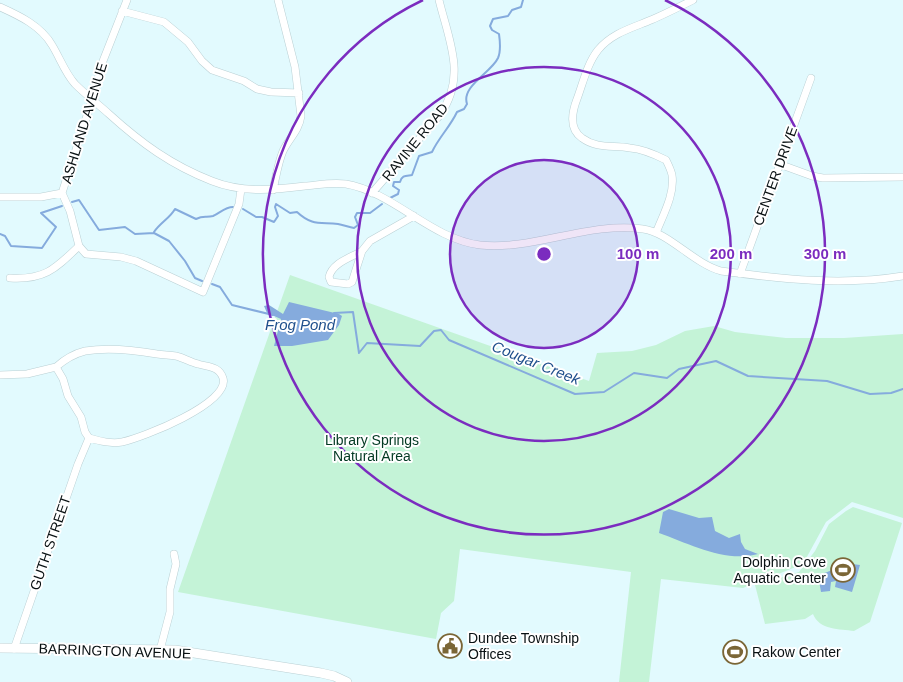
<svg xmlns="http://www.w3.org/2000/svg" width="903" height="682" viewBox="0 0 903 682" font-family="Helvetica,sans-serif">
<rect width="100%" height="100%" fill="#e2fafe"/>
<path fill="#c4f3d7" d="M 290,275 L 589,381 L 597,353 L 632,351 L 656,345 L 685,331 L 714,326 L 735,332 L 786,338 L 844,338 L 903,334 L 903,518 L 852,502 L 826,522 L 803,564 L 743,588 L 661,579 L 649,682 L 619,682 L 631,572 L 460,549 L 454,601 L 441,613 L 436,639 L 178,592 Z
M 853,507 L 902,523 L 870,622 L 854,631 C 840,629 819,630 813,614 L 805,619 L 765,624 L 755,585 L 799,572 L 815,551 L 829,524 L 846,511 Z"/>
<path fill="#85abdd" d="M 289,302 L 339,314 L 342,316 L 339,325 L 328,340 L 292,346 L 274,346 L 281,319 L 267,313 L 264,306 L 269,305 L 283,314 Z
M 669,509 L 699,518 L 712,517 L 715,531 L 729,538 L 740,534 L 741,542 L 745,549 L 758,554 C 725,563 690,544 659,533 L 663,512 Z
M 852,564 L 860,565 L 852,592 L 835,587 L 836,581 L 831,582 L 830,591 L 821,592 L 818,575 C 830,572 840,565 852,564 Z"/>
<g fill="none" stroke-linecap="round" stroke-linejoin="round">
<path stroke="#85abdd" stroke-width="2" d="M 390,198 L 398,194 L 399,190 L 393,186 L 394,182 L 400,182 C 402,175 406,176 412,175 L 419,156 L 432,152 C 439,137 450,127 457,112 L 464,109 L 467,104 C 461,86 491,73 498,58 C 501,51 500,41 499,34 L 492,30 L 490,26 L 493,19 L 508,16 L 512,10 L 521,7 L 523,0
M 72,202 L 79,200 L 99,230 L 125,227 L 135,234 L 154,233 L 169,241 L 185,261 L 195,278 L 202,281
M 243,209 L 256,217 L 262,217 L 274,222 L 278,216 L 275,207 L 276,204 L 290,213 L 297,212 C 312,226 320,222 338,224 C 343,225 349,227 354,228 L 358,225 L 355,217 L 357,213 L 370,213 L 382,204
M 154,232 C 160,223 170,218 175,209 L 196,219 C 204,215 206,218 213,216 C 220,213 225,207 233,207
M 0,234 L 5,236 L 11,246 L 42,248 L 56,227 L 41,213 L 62,206
M 212,284 L 220,287 L 232,305 L 273,315
M 334,313 L 353,312 L 359,353 L 367,343 L 420,346 L 434,331 L 441,330 L 449,340 L 575,394 L 604,392 L 634,373 L 667,378 L 679,369 L 716,361 L 748,376 L 827,381 L 870,394 L 891,393 L 903,389"/>
<g stroke="#bad0d4" stroke-width="8">
<path id="minor" d="M 0,7 C 20,16 41,26 52,45 C 60,58 65,73 75,84 C 86,95 98,104 109,114 C 141,143 171,165 212,181 C 242,193 273,190 305,186 C 318,185 332,182 346,184 C 393,192 431,239 480,245 C 532,251 590,221 643,229 C 668,232 693,263 721,271 C 782,279 842,286 903,276
M 122,11 L 164,22 L 188,42 L 202,61 L 212,70 L 244,81 L 257,89 L 271,92 L 299,93
M 779,164 L 812,176 L 823,178 L 903,177
M 273,190 C 276,177 278,163 283,151 C 289,138 299,131 301,116 L 295,67 L 278,0
M 62,193 L 70,211 L 79,246 L 86,254 L 121,257 L 136,261 L 203,292 L 239,204 L 241,189
M 62,193 L 92,100 L 103,61 L 127,0
M 372,193 L 440,115 C 467,76 449,41 439,0
M 0,197 L 41,197 L 62,193
M 656,233 C 663,215 675,194 672,175 C 671,170 668,164 666,160 C 654,154 643,149 630,148 C 612,145 597,149 582,138 C 569,129 572,112 577,99 C 583,83 587,64 598,50 C 612,33 632,28 651,20 C 665,14 679,7 693,0
M 362,251 C 350,258 332,263 329,277 L 331,282 L 348,284 L 352,282 L 362,251 L 370,241 L 414,216
M 740,274 L 811,78
M 10,278 C 45,280 55,269 79,246
M 56,367 C 65,359 73,354 85,351 C 109,347 134,350 157,354 C 164,355 170,355 176,356 C 184,358 190,362 198,364 C 208,367 219,366 223,378 C 231,403 142,438 122,442 C 111,444 100,441 89,438
M 0,375 L 27,374 L 56,367 L 63,379 L 68,396 L 81,417 L 85,432 L 89,438
M 14,649 L 78,464 L 89,438
M 160,650 L 170,612 L 170,589 L 176,564 L 174,554"/>
</g>
<g stroke="#bad0d4" stroke-width="10">
<path id="tertiary" d="M 0,648 L 175,650 L 321,673 L 334,676 L 347,682"/>
</g>
<use href="#minor" stroke="#fff" stroke-width="7"/>
<use href="#tertiary" stroke="#fff" stroke-width="9"/>
</g>
<circle cx="544" cy="254" r="94" fill="#7b2cbf" fill-opacity=".12"/>
<g fill="none" stroke="#7b2cbf" stroke-width="2.5">
<circle cx="544" cy="254" r="94"/>
<circle cx="544" cy="254" r="187"/>
<path d="M665 0A281 281 0 1 1 423 0"/>
</g>
<defs>
<g id="stadium-ring" transform="scale(1.25)"><circle r="9.5" fill="#fff" stroke="#7b6636" stroke-width="1.5"/><path d="M0-5a6.5 5 0 1 0 0 10a6.5 5 0 1 0 0-10ZM-3.5-1.8h7v3.6h-7Z" fill="#7b6636"/></g>
<g id="civic-ring" transform="scale(1.25)"><circle r="9.5" fill="#fff" stroke="#7b6636" stroke-width="1.5"/><path d="M-.6-6.5H3V-4.5H.6V-3L4-1V1h2V6H-6V1h2V-1L-.6-3ZM-1.2 2.5V6h2.4V2.5Z" fill="#7b6636"/></g>
</defs>
<g fill-rule="evenodd">
<use href="#stadium-ring" x="843" y="570"/>
<use href="#civic-ring" x="450" y="646"/>
<use href="#stadium-ring" x="735" y="652"/>
</g>
<g text-anchor="middle" stroke-width="4" stroke-linejoin="round" paint-order="stroke">
<g font-size="14" fill="#081012" stroke="#fff">
<text transform="translate(84 123) rotate(-73)" y="5">ASHLAND AVENUE</text>
<text transform="translate(415 142) rotate(-51)" y="5">RAVINE ROAD</text>
<text transform="translate(775 176) rotate(-70)" y="5">CENTER DRIVE</text>
<text transform="translate(50 543) rotate(-71)" y="5">GUTH STREET</text>
<text transform="translate(115 651) rotate(2)" y="5">BARRINGTON AVENUE</text>
</g>
<g font-size="14" fill="#023922" stroke="#fff">
<text x="372" y="445">Library Springs<tspan x="372" dy="16">Natural Area</tspan></text>
</g>
<g font-size="14" fill="#081012" stroke="#fff" text-anchor="start">
<text x="826" y="567" text-anchor="end">Dolphin Cove<tspan x="826" dy="16">Aquatic Center</tspan></text>
<text x="468" y="643">Dundee Township<tspan x="468" dy="16">Offices</tspan></text>
<text x="752" y="657">Rakow Center</text>
</g>
<g font-size="15" font-style="italic" fill="#1f4f8c" stroke="#fff">
<text x="300" y="330">Frog Pond</text>
<text transform="translate(536 363) rotate(22)" y="5">Cougar Creek</text>
</g>
</g>
<circle cx="544" cy="254" r="8" fill="#7b2cbf" stroke="#fff" stroke-width="2.5"/>
<g font-size="15" text-anchor="middle" font-weight="bold" fill="#7b2cbf" stroke="#fff" stroke-width="4" stroke-linejoin="round" paint-order="stroke">
<text x="638" y="259">100 m</text>
<text x="731" y="259">200 m</text>
<text x="825" y="259">300 m</text>
</g>
</svg>
